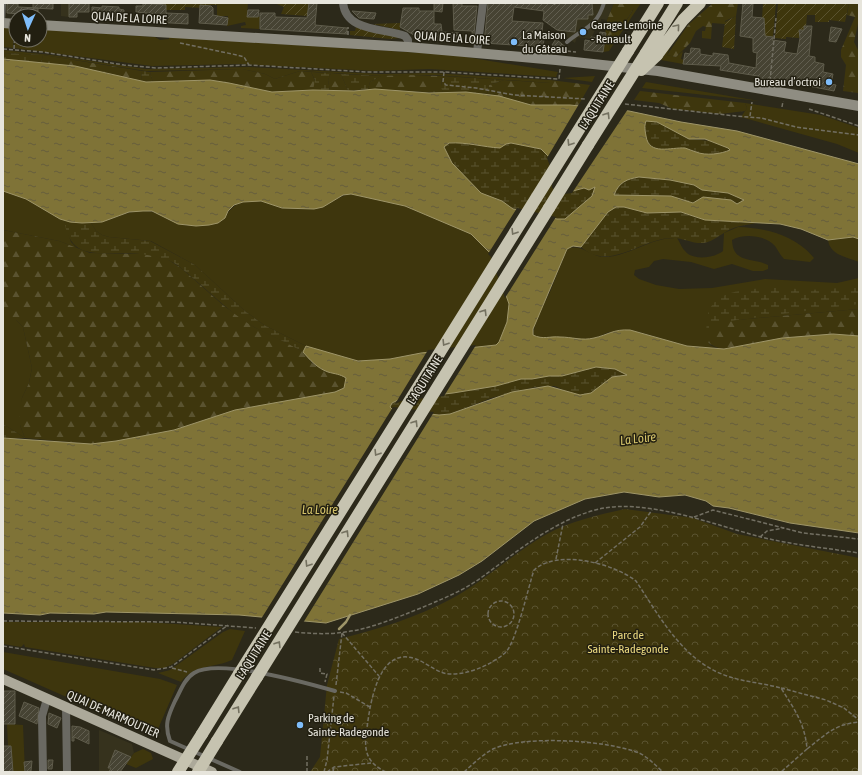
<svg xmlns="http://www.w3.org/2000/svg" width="862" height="775" viewBox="0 0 862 775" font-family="'Asap Condensed',sans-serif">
<defs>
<pattern id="forest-firs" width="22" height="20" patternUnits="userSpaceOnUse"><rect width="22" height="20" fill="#3e360d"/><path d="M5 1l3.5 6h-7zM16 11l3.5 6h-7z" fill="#5a5330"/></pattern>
<pattern id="wetland-marsh" width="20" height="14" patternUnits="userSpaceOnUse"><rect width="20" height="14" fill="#3e360d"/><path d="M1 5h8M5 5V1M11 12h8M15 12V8" fill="none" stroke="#5a5330"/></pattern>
<pattern id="park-crowns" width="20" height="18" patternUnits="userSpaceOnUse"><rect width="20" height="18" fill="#3e360d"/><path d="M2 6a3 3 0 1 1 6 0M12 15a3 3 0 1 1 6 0" fill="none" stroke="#5a5330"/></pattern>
<pattern id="garden-furrows" width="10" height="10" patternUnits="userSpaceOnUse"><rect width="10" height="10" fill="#3e360d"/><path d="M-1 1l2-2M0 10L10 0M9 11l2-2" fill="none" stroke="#5a5330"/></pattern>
<pattern id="water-ripples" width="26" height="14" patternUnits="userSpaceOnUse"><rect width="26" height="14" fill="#7f7337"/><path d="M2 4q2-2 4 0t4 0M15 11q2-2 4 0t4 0" fill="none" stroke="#655e3c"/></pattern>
<pattern id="building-hatch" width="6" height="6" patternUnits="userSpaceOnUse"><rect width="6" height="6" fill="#464333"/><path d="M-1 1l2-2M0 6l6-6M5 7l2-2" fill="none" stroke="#615e50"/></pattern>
</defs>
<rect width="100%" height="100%" fill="#2c291a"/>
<path fill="#36321d" d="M 61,3 L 69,3 L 69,17 L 61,16 Z
M 557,3 L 614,3 L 607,20 L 601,19 L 600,31 L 595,30 L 591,39 L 577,37 L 575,43 L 557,30 Z
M 99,730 L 132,744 L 134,753 L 120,772 L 99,772 Z"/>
<path fill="#3e360d" d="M 217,3 L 248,3 L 247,16 L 260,17 L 259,29 L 241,28 L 241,26 L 246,25 L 245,22 L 227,26 L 228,16 L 217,16 Z
M 634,3 L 641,3 L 609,51 L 610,35 L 621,29 L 633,10 Z
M 3,27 L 14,27 L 13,48 L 3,47 Z
M 16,27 L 16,40 L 40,40 L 40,29 L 155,37 L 160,40 L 169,39 L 169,37 L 454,55 L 558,72 L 556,77 L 429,69 L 376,71 L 240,64 L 152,66 L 14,48 Z
M 671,45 L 667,55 L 676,57 L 683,51 L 681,59 L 684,60 L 683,64 L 661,60 Z
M 3,50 L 51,55 L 146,69 L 249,67 L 381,74 L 432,73 L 550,80 L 550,83 L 435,75 L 381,76 L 300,71 L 275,79 L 265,74 L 242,69 L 146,71 L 43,55 L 3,53 Z
M 595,76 L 592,82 L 563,78 Z
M 646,82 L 759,101 L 642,88 Z
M 745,103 L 821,115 L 859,128 L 859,153 L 837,144 L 741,117 L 747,108 Z
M 3,191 L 26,199 L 64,220 L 71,242 L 77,248 L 59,241 L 3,230 Z
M 351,194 L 405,206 L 464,230 L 471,234 L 492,255 L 509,304 L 507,322 L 499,342 L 496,345 L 421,353 L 390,359 L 358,361 L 326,353 L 306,346 L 264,325 L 245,311 L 195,265 L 151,241 L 109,237 L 102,235 L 96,231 L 91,223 C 111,222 126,210 144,211 C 157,211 166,219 177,223 C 187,227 200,226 210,224 C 230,221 226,203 249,201 C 261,199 271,205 282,207 C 291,209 305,210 315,208 C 328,206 338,196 351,194 Z
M 738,227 C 766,228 795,235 814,258 L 810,262 L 784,259 C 780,255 778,250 775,246 C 766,235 743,233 732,240 C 733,264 752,257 768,265 L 768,269 L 763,271 L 753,271 L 732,264 L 714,269 L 691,262 L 663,259 L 654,261 L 649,267 L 635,270 L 634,275 L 639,279 L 656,285 L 679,289 L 712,288 L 765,279 L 837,283 L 859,278 L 859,309 L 737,320 L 707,339 L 710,345 L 716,348 L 687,346 L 639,332 L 609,332 L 593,339 L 581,339 L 562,337 L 539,338 L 533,335 L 536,319 L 550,292 L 567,249 C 582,243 591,258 607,257 C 631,255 652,237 677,238 C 680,242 681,247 685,251 C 692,261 715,258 723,251 L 724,233 Z
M 853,237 L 859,239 L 859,262 C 846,257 830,255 828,240 Z
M 3,320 L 16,320 L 23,327 L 32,368 L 29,383 L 22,398 L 20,425 L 25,438 L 3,424 Z
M 3,622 L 144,622 L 222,627 L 173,664 L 164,668 L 155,668 L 25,647 L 24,644 L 21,647 L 3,644 Z
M 230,629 L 245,631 L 232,660 C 215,668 194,664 181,682 L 158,673 L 170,670 L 223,632 Z
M 3,652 L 160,679 L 177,685 L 155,736 L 3,669 Z
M 7,724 L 23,725 L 25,772 L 13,772 L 11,746 L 8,746 Z
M 143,749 L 151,753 L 153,759 L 136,768 L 126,764 L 134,753 Z"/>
<path fill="url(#forest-firs)" d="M 614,3 L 634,3 L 635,6 L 619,32 L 610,35 L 609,51 L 603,52 L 607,20 Z
M 713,3 L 738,3 L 736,16 L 725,21 L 725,24 L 712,23 L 711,39 L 702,38 L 702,31 L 705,31 L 706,27 L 703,26 L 696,31 L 690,43 L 676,57 L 667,55 L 688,25 Z
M 849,3 L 859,3 L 859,19 L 854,42 L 859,52 L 858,93 L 843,91 L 846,65 L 841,57 L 841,50 L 855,17 L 847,15 Z
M 43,55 L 142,71 L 141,82 L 75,66 L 41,63 Z
M 242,69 L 265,74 L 275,79 L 300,71 L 311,72 L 316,83 L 313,90 L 272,92 L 229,83 L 210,80 L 153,83 L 150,72 Z
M 331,73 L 341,74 L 348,91 L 330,91 L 328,80 Z
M 408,75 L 442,76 L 441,84 L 443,93 L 368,89 L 370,82 L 381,76 Z
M 504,80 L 550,83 L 550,80 L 590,85 L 578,106 L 531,105 L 487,94 L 489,85 Z
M 640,91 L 745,103 L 747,108 L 745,111 L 720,114 L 673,109 L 659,103 L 634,100 Z
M 3,230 L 59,241 L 90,253 L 148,254 L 167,259 L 181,268 L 224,306 L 254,327 L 291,345 L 303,352 L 312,363 L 327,372 L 340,374 L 346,378 L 344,388 L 335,392 L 235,410 L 174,430 L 116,441 L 91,444 L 25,438 L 20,425 L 19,411 L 22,398 L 29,383 L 32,368 L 23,327 L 16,320 L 3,320 Z
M 859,309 L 859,336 L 833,334 L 782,338 L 724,349 C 715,348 697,340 709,329 C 716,323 728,322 737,320 Z"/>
<path fill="url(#wetland-marsh)" d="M 3,53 L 43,55 L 41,63 L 3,59 Z
M 142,71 L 150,72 L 153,83 L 141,82 Z
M 311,72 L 331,73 L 328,80 L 330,91 L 313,90 L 315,80 Z
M 341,74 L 381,76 L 370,82 L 368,89 L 348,91 Z
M 442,76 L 504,80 L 489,85 L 487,94 L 466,92 L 443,93 L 441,87 Z
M 646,121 L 657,122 L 689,139 L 711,141 L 728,148 L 730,150 C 721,154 706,156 696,152 C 693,151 691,149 688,149 C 674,147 650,157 646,136 C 645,130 644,127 646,121 Z
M 459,142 L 475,145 L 511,143 L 538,147 L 548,156 L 573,191 L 584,188 L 589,190 L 595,186 L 592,196 L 565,219 L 557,219 L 513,209 L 502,201 L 481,193 L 452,163 L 444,147 L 449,143 Z
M 639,177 L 670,180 L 694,185 L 702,190 L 728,193 L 744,200 L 737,204 L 731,200 L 703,197 L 693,203 L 671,196 L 614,195 C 619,183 627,179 639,177 Z
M 616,207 L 624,207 L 647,213 L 680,212 L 705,220 L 756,223 C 747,225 736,226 729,230 C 721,234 714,241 704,243 C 692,244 682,237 671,238 C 641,239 609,272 581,247 L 608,212 Z
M 64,220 L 70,222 L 91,223 L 96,231 L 102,235 L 109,237 L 150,241 L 195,265 L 245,311 L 264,325 L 306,346 L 303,352 C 287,342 270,336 254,327 C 232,314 214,296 195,280 C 186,272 176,262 165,259 C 151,255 137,253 123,253 C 93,253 70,258 64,220 Z
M 774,287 L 808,290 L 859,287 L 859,304 L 737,320 C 727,322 712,324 706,333 C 707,326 706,318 709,311 C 718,288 753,290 774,287 Z
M 596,367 L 615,369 L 628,375 L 617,376 L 591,393 L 580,395 L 572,394 L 555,386 L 535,387 L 491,398 L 450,414 L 439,415 L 393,410 L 390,407 L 392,403 L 400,399 L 453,393 L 496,386 L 521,379 L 532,379 L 549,376 L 563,376 Z
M 3,424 L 25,438 L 3,438 Z"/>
<path fill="url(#park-crowns)" d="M 625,509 L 693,518 L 737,534 L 859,558 L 859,772 L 310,772 L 320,757 L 327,685 L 339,639 C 378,629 416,618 451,599 C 485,581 513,553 547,534 C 570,521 599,515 625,509 Z"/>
<path fill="url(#garden-furrows)" d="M 161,3 L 217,3 L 217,5 L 204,5 L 204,8 L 185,7 L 185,10 L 166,10 Z
M 261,3 L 309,3 L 307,16 L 281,14 L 284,7 L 274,3 Z
M 763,3 L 776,3 L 773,37 L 761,36 Z
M 778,3 L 849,3 L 845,22 L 829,20 L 829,22 L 815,22 L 815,15 L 807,15 L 806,26 L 804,26 L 804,30 L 799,30 L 799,38 L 786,37 L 786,39 L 775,38 Z
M 736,16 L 734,49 L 722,47 L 725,22 Z
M 400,23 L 400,30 L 373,24 Z
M 356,27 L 400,38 L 390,39 L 350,35 L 350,31 L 355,31 Z"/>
<path fill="url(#water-ripples)" stroke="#9e9568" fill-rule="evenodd" d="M 3,59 L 75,66 L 146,82 L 210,80 L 229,83 L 272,92 L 313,90 L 354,91 L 375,89 L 429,93 L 466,92 L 499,96 L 531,105 L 570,105 L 629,111 L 681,122 L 737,131 L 859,164 L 859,239 L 853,237 L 828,240 L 801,229 L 780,224 L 705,220 L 681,212 L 647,213 L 624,207 L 616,207 L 608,212 L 581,247 L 573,246 L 567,249 L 533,329 L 533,335 C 543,340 550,336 560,337 C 572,337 582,341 594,338 C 608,335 613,329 630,330 L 687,346 L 724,349 L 782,338 L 833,334 L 859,336 L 859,533 L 790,523 L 729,508 L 713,506 L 706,501 L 685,495 L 659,497 L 624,492 L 585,499 L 534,521 L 482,561 L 459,575 L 418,594 L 326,623 L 239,615 L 106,612 L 94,614 L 50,613 L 40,615 L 3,613 L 3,438 L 91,444 L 116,441 L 174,430 L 235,410 L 335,392 L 344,388 L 346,378 C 340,374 335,374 328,372 C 317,368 310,360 303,352 L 306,346 L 358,361 L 390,359 L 421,353 L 496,345 L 499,342 L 507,322 L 509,304 L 492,255 L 471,234 L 405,206 L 351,194 L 343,195 L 323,207 L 314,209 L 282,208 L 261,201 L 243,202 L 234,205 L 228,211 L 225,218 L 218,223 L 209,225 L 196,226 L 178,224 L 152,211 L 143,211 L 129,212 L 102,222 L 82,223 L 70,222 L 60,219 L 26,199 L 3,191 ZM 646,121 L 657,122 L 689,139 L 705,139 L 728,148 L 730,150 C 721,154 706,156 696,152 C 692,151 689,149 685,148 C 671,147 649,156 646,136 C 645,130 644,127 646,121 ZM 449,143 C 467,142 483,147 500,148 L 506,144 L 511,143 L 541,149 L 548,156 L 573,191 L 584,188 L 589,190 L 595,187 L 592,196 L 565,219 L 557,219 L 513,209 L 502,201 L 481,193 L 452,163 L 444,147 ZM 639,177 L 670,180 L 694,185 L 702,190 L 728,193 L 744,200 L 737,204 L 731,200 L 703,197 L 693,203 L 671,196 L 614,195 C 619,182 627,179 639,177 ZM 596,367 L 615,369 L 627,375 L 612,377 L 591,393 L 580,395 L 548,386 L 512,392 L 450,414 L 439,415 L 393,410 L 390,407 L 392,403 L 400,399 L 453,393 L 496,386 L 521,379 L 532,379 L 549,376 L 562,376 Z"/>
<path fill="#2c291a" d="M 579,104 L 628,109 L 572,193 L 564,194 L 552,188 L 551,169 L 547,158 Z
M 517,208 L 556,217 L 505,298 L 491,257 L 488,254 Z
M 476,345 L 444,396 L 401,401 L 395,404 L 428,350 Z
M 393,407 L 434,412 L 303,623 L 261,619 Z"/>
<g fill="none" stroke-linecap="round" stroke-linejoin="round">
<path stroke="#9e9568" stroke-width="2.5" d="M 339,629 L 346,622 L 350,615"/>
</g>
<path fill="url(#building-hatch)" stroke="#5f5c4b" d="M 7,3 L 18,4 L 18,7 L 38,8 L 38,15 L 7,13 Z
M 33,3 L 53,3 L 53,9 L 33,8 Z
M 69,3 L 89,3 L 89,12 L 77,12 L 77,17 L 69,17 Z
M 143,3 L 166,5 L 166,13 L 188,14 L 188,24 L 155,22 L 156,14 L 136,12 L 136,6 L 143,6 Z
M 309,3 L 317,3 L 315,25 L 347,28 L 347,34 L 260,29 L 260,13 L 275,13 L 275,17 L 307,18 Z
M 434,3 L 443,3 L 442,12 L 434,11 Z
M 453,3 L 462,3 L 462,6 L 477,6 L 473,43 L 472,31 L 454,30 Z
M 488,3 L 592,3 L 593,15 L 588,15 L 588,19 L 577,19 L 575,32 L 557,30 L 543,20 L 544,11 L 514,7 L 512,21 L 543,23 L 541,39 L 544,39 L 543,47 L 484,43 Z
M 743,3 L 753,4 L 752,17 L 764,18 L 765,36 L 773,37 L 772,40 L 786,42 L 784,52 L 797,54 L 800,38 L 799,30 L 804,30 L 804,26 L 812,26 L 809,56 L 815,57 L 815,62 L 824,64 L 823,72 L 833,74 L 831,84 L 836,85 L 834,91 L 769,78 L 769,80 L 758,78 L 758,76 L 720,70 L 721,66 L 683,64 L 685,53 L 690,54 L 691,48 L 700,49 L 700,54 L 713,56 L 713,53 L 728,55 L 729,63 L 756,68 L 757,53 L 753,52 L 753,38 L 740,36 Z
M 200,5 L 211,6 L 213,8 L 213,15 L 228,18 L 227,25 L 199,23 Z
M 102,6 L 119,7 L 119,9 L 124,10 L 123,20 L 92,18 L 92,7 L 102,8 Z
M 403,8 L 419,8 L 419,11 L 434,11 L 434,24 L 441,24 L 442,32 L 459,33 L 459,42 L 421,39 L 400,27 Z
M 248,10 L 259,10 L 258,17 L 247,17 Z
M 352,11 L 376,13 L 374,19 L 359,18 Z
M 831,27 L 842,29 L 836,42 L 829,41 Z
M 600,32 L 606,33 L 603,52 L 584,50 L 585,40 L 591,41 L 591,37 L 598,38 Z
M 556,39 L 568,49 L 556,48 L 552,45 Z
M 4,691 L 15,691 L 15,724 L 3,724 Z
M 24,702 L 39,708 L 37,724 L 19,716 Z
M 49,713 L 61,718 L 57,728 L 48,724 Z
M 72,726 L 80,727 L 89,731 L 89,744 L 74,737 L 74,741 L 72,741 Z
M 3,746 L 11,746 L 13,772 L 3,772 Z
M 115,750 L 131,757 L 120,772 L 109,772 L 111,768 L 108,768 Z
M 48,760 L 53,760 L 52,769 L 48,769 Z
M 32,761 L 31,771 L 25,772 L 24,762 Z"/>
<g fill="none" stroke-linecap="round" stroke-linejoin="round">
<path stroke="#726f62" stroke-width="1.5" stroke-dasharray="4 2" stroke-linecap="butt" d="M 554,3 L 555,5
M 348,35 L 348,27
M 180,43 L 237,55 L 244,57 L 249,65
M 3,49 L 43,52 L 124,65 L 157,68 L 249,65 L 367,72 L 444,72 L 559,79 L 560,69
M 14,49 L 15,32
M 567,51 L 576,52
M 444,72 L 443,82 L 446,85 L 476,88 L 514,95 L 586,99
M 770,81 L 776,18
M 625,104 L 736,116 L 761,118 L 796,127 L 859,135
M 782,107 L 783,101
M 809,109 L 859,126
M 750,116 L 752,102
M 694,517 L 713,510 L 803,533 L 859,539
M 760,537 L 767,531 L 784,528
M 556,559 L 563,524
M 595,563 L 640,527 L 652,510
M488 614a13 13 0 1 1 26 0a13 13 0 1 1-26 0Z
M 3,621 L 175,622 L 256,628
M 295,632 C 348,638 373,627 421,608 C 442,599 463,591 482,577 C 518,551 554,520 599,509 C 646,498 715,525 761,537 C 793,545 826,548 859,553
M 342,633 L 379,676
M 3,646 L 154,670 L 171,667 L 228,625
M 172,668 L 187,672
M 320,668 L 320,673 L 327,674 L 325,682
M 336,685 L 342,633
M 781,688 L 826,700 L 844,708 L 859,720
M 340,692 L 346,693 L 370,707
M 807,749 C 825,735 835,724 859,722
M 307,772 L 307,754
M 324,772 L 327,760 L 334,696
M 327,772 L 334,767 L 371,763
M 333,772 L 334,767
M 386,772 C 370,764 364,755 366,736 C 369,711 376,644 416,659 C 427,663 437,673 449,674 C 468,675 491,665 505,653 C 516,643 528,588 534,570 C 557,549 613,563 636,581 C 660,617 683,661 727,676 C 744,682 763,683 781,688 C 794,709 805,723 807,749 L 781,772
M 464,772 C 473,764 482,755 493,749 C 524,735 607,740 639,753 C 648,757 655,765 663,772"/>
<path stroke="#6a6962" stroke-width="4" d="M 3,22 L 4,3
M 567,42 C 585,27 596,28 604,3
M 240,772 L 170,741 C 164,725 168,716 175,701 C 180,692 184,679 194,673 C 218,658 307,683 335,691"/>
<path stroke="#6a6962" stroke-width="8" d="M 343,3 C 346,32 384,28 405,36 L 408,40 L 408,47
M 477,52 L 483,3
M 66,707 L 67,772
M 43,772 L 42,716 L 47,699"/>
<path stroke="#8f8d82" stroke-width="10" d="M 3,23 L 16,24
M 40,25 L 408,47 L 556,60 L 658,71 L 859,106"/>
<path stroke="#aca99a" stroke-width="10" d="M 3,679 L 212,772"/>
<path stroke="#c6c3b0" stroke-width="12" d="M 628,51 L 658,3
M 646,53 L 677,3
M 657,55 L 683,20 L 700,3
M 549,208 L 588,145
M 202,734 L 239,674
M 217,741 L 257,677"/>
<path stroke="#c6c3b0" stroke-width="12" d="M 641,70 L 657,55
M 588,145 L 646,53
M 239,674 L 628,51
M 257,677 L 549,208
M 178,772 L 202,734
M 198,772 L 217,741"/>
</g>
<defs><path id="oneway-chevron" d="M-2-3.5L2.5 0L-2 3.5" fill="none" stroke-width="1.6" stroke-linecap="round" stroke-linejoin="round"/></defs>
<g stroke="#747160">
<use href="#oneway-chevron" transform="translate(677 27) rotate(-50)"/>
<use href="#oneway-chevron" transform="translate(607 115) rotate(-58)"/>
<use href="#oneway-chevron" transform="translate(570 143) rotate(122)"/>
<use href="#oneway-chevron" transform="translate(514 232) rotate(122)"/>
<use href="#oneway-chevron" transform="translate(484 312) rotate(-58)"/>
<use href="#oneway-chevron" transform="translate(445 343) rotate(122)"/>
<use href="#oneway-chevron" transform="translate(415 423) rotate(-58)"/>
<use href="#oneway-chevron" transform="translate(377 453) rotate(122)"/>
<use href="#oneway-chevron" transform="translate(346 533) rotate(-58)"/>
<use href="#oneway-chevron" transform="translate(308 564) rotate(122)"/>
<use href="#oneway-chevron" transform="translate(278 644) rotate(-58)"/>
<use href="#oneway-chevron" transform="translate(237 709) rotate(-58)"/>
</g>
<g fill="#7fbdfa" stroke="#221f11" stroke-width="1.5">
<circle cx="583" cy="32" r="4"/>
<circle cx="514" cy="42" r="4"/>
<circle cx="829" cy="82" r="4"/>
<circle cx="300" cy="725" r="4"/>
</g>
<g text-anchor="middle" stroke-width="3" stroke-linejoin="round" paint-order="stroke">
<g font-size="12" fill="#e7e5dc" stroke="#221f11">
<text transform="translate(129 18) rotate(3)" y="4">QUAI DE LA LOIRE</text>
<text transform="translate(452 38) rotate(4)" y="4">QUAI DE LA LOIRE</text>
<text transform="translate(597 105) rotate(-58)" y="4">L'AQUITAINE</text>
<text transform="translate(425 380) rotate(-58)" y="4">L'AQUITAINE</text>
<text transform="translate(254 655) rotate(-58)" y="4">L'AQUITAINE</text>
<text transform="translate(113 714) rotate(24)" y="4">QUAI DE MARMOUTIER</text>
</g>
<g font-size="12" fill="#e7e5dc" stroke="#221f11" text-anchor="start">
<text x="591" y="29">Garage Lemoine<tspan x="591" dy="14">- Renault</tspan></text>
<text x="522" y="39">La Maison<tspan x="522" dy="14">du Gâteau</tspan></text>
<text x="821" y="86" text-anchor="end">Bureau d’octroi</text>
<text x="308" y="722">Parking de<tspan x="308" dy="14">Sainte-Radegonde</tspan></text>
</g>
<g font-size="12" fill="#ead87f" stroke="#221f11">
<text x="628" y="639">Parc de<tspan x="628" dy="14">Sainte-Radegonde</tspan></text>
</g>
<g font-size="13" font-style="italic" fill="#d4c36a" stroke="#221f11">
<text transform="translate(638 438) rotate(-7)" y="5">La Loire</text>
<text x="320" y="514">La Loire</text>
</g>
</g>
<rect width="862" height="775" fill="none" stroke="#e7e5dc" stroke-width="8"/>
<g transform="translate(28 28) rotate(183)"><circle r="19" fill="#221f11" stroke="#716e62"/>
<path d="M0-3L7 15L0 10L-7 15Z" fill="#7fbdfa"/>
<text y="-6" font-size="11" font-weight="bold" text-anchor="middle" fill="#e7e5dc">N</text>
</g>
</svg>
